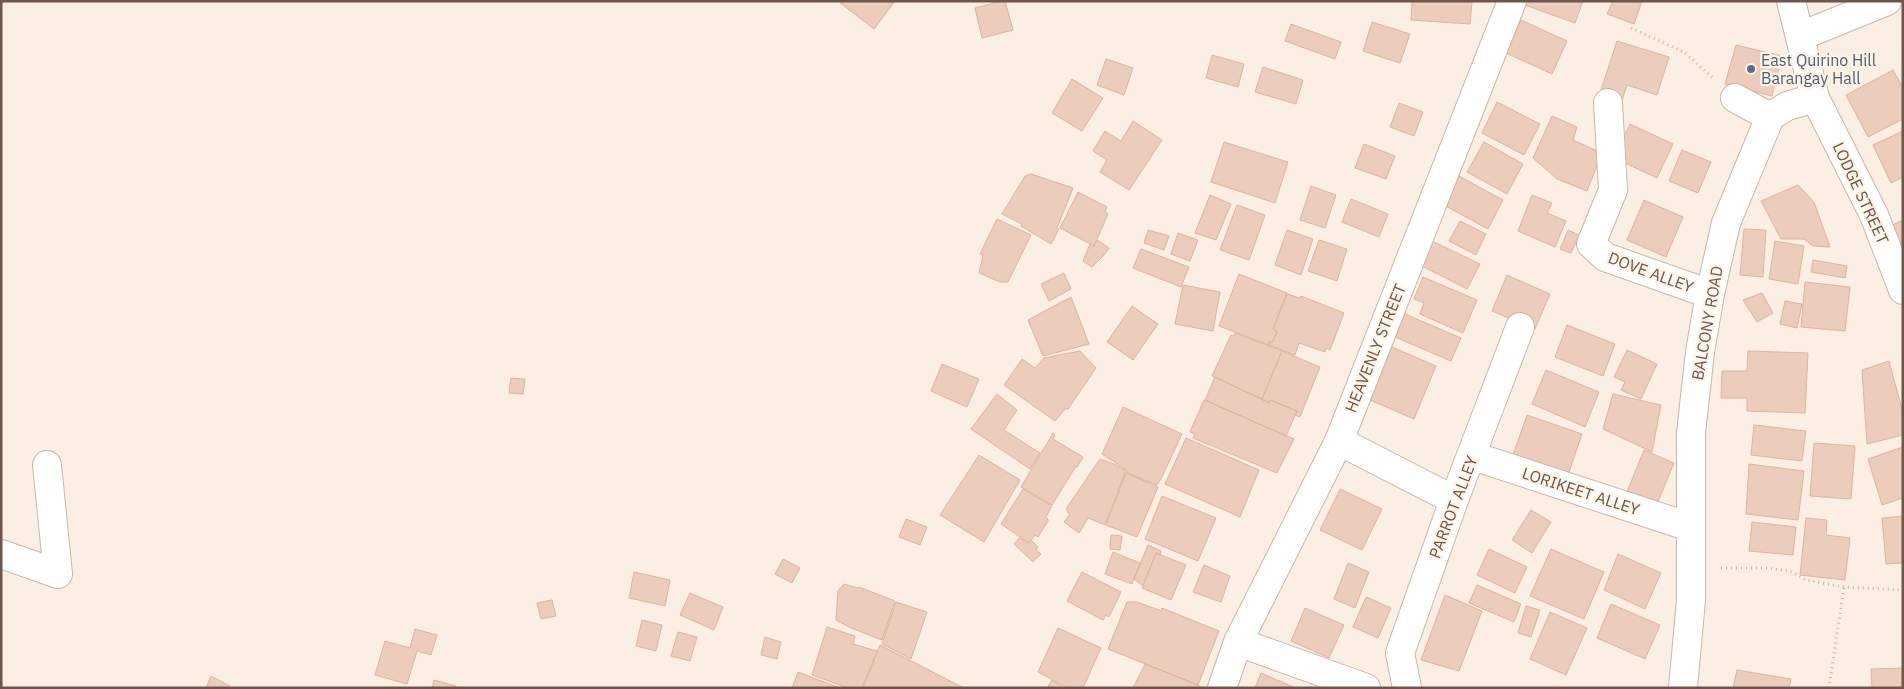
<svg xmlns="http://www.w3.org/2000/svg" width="1904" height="689" viewBox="0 0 1904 689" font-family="'IBM Plex Sans',sans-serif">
<rect width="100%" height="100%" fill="#faefe2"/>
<path fill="#eccdbc" stroke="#ddb49e" d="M 838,1 L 895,1 L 874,29 Z
M 1001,1 L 1005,1 L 1013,30 L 982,38 L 975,8 Z
M 1412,1 L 1472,1 L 1470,24 L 1411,20 Z
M 1527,1 L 1583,1 L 1575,23 L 1525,5 Z
M 1613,1 L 1642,1 L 1634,24 L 1607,14 Z
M 1521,20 L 1567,41 L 1552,74 L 1506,53 Z
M 1372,22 L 1410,34 L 1400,63 L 1363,51 Z
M 1291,24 L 1341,42 L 1335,59 L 1285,41 Z
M 1617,41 L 1669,57 L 1657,95 L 1627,85 L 1622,100 L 1600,93 Z
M 1736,45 L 1782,56 L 1772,96 L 1725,84 Z
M 1212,55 L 1244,64 L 1238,87 L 1206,78 Z
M 1106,59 L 1133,68 L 1124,95 L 1097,85 Z
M 1263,67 L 1303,80 L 1296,104 L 1255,92 Z
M 1893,70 L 1903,88 L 1903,119 L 1868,137 L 1846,95 Z
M 1072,79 L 1103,98 L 1082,131 L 1052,113 Z
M 1497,102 L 1540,124 L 1524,155 L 1482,133 Z
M 1399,103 L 1423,112 L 1414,136 L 1390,127 Z
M 1552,116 L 1577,127 L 1573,140 L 1602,153 L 1587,191 L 1557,179 L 1533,158 Z
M 1133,121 L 1162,140 L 1129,190 L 1100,172 L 1107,160 L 1093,151 L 1105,131 L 1121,141 Z
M 1630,124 L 1673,144 L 1657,178 L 1614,158 Z
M 1903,131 L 1903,177 L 1891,183 L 1873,145 Z
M 1224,142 L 1288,162 L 1275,203 L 1211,182 Z
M 1484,142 L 1523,164 L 1507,194 L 1467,172 Z
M 1364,144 L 1395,156 L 1386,179 L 1355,168 Z
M 1682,150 L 1711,162 L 1698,193 L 1669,181 Z
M 1031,174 L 1073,188 L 1057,228 L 1059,229 L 1051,244 L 1021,226 L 1022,224 L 1002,214 L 1025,176 Z
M 1457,175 L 1503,200 L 1488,229 L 1442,204 Z
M 1798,185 L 1814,202 L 1830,247 L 1813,246 L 1804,239 L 1781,239 L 1761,201 Z
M 1311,186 L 1336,195 L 1325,228 L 1300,220 Z
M 1078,192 L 1107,207 L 1105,211 L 1108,214 L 1094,246 L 1060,228 Z
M 1210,195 L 1231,204 L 1216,240 L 1195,233 Z
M 1532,195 L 1552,203 L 1547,213 L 1566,221 L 1555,247 L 1518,231 Z
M 1351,199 L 1388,214 L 1379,237 L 1342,222 Z
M 1644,200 L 1683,217 L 1666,257 L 1627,240 Z
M 1237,205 L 1265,215 L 1249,260 L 1220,250 Z
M 997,219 L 1031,235 L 1008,282 L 1000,282 L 979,273 L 983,255 L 980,254 Z
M 1903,220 L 1903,270 L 1884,229 Z
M 1460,221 L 1486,234 L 1476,255 L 1449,241 Z
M 1744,229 L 1766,230 L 1763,277 L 1740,275 Z
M 1148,230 L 1169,236 L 1164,250 L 1144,243 Z
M 1287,230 L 1313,239 L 1301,275 L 1275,265 Z
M 1568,230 L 1579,235 L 1571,253 L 1560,249 Z
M 1178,233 L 1198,240 L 1190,261 L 1171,254 Z
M 1097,240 L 1109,248 L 1104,255 L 1092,267 L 1083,261 L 1090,244 L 1094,246 Z
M 1319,240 L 1347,249 L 1337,281 L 1308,271 Z
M 1432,241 L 1480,264 L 1467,289 L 1420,265 Z
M 1775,241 L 1804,246 L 1798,284 L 1769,279 Z
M 1141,249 L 1189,267 L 1181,287 L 1133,268 Z
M 1813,260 L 1847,266 L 1845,278 L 1811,272 Z
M 1064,273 L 1071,289 L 1049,301 L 1041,284 Z
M 1239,274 L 1287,293 L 1273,329 L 1277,332 L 1272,343 L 1269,341 L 1269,345 L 1219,326 Z
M 1507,275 L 1550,294 L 1535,329 L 1492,311 Z
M 1423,277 L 1477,300 L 1463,333 L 1420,314 L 1424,303 L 1414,299 Z
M 1805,282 L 1850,287 L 1845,331 L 1801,327 Z
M 1183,285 L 1220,292 L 1213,331 L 1175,324 Z
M 1762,293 L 1773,313 L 1757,322 L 1743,300 Z
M 1287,294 L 1300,298 L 1301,296 L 1344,313 L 1330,350 L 1326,348 L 1325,352 L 1299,343 L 1295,355 L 1269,345 L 1269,341 L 1272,343 L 1277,332 L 1273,329 Z
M 1071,297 L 1089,344 L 1043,356 L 1028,320 Z
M 1785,301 L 1802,304 L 1797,328 L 1780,324 Z
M 1132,306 L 1158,324 L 1133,360 L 1107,342 Z
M 1405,314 L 1461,338 L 1451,361 L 1395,337 Z
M 1567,325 L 1615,344 L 1603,376 L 1555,357 Z
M 1235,333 L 1282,351 L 1262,399 L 1212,376 L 1231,335 L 1234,336 Z
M 1392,347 L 1436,366 L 1414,419 L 1370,400 Z
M 1627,350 L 1657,364 L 1641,399 L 1621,390 L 1625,382 L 1614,377 Z
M 1080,351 L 1096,368 L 1068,409 L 1065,409 L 1055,421 L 1004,385 L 1022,359 L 1035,368 L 1044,358 Z
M 1282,351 L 1320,367 L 1300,417 L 1295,415 L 1297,411 L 1270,400 L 1269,403 L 1262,399 Z
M 1748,351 L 1808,353 L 1805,413 L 1747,411 L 1747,398 L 1721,398 L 1722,371 L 1747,371 Z
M 1889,361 L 1903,413 L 1903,435 L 1867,444 L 1862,370 Z
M 942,364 L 979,379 L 967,407 L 931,391 Z
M 1546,370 L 1599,392 L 1585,427 L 1532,404 Z
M 1215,377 L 1269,403 L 1270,400 L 1297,411 L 1286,436 L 1205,400 Z
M 511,378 L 525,379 L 523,394 L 509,393 Z
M 997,394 L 1017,410 L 1004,430 L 1040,453 L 1030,469 L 971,429 Z
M 1613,394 L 1661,405 L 1652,452 L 1603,429 Z
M 1204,400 L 1294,439 L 1277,473 L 1193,438 L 1195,434 L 1190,432 Z
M 1123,407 L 1182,434 L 1161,479 L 1157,485 L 1127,473 L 1128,471 L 1102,454 Z
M 1527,415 L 1582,434 L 1568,475 L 1513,455 Z
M 1754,425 L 1806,431 L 1802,461 L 1751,455 Z
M 1053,433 L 1055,435 L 1053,439 L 1083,457 L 1077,467 L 1076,466 L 1052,505 L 1021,487 Z
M 1186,438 L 1259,470 L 1240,517 L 1165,484 Z
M 1814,443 L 1855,446 L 1851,499 L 1810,496 Z
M 1903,447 L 1903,498 L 1882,505 L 1868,459 Z
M 1644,450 L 1674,463 L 1657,504 L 1627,492 Z
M 979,455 L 1020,480 L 984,542 L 940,515 Z
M 1100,459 L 1114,464 L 1126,471 L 1105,525 L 1088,518 L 1079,533 L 1064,522 L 1070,514 L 1067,512 L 1068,510 L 1066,509 Z
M 1749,464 L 1804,471 L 1798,520 L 1746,514 Z
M 1126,473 L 1158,487 L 1137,537 L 1106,525 Z
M 1023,489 L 1052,506 L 1046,517 L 1048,519 L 1048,521 L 1038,537 L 1035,535 L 1029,543 L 1001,524 Z
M 1340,489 L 1382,509 L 1362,550 L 1320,530 Z
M 1162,496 L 1216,518 L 1198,561 L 1145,539 Z
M 1531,510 L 1551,522 L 1532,553 L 1512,540 Z
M 1903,516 L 1903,563 L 1886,564 L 1882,518 Z
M 1806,518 L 1827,520 L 1826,535 L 1850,538 L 1845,580 L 1800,575 Z
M 906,519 L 927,527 L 920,545 L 899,537 Z
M 1752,522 L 1796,527 L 1793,555 L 1749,551 Z
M 1111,535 L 1122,536 L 1120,550 L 1110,549 Z
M 1019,538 L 1029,543 L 1031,540 L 1038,547 L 1036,550 L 1041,554 L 1033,562 L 1014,544 Z
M 1148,545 L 1161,551 L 1160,555 L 1156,553 L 1143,586 L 1134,579 Z
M 1489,549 L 1527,567 L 1515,593 L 1477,575 Z
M 1551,549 L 1604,572 L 1584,619 L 1530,596 Z
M 1113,552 L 1140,563 L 1132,584 L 1105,574 Z
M 1156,553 L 1186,565 L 1171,600 L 1142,588 Z
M 1618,554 L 1661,573 L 1645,609 L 1604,590 Z
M 783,559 L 800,568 L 792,583 L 775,574 Z
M 1348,563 L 1369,572 L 1355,608 L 1334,599 Z
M 1204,565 L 1230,576 L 1221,602 L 1193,592 Z
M 634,572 L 670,580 L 665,606 L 629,598 Z
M 1082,572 L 1121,592 L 1109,617 L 1106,615 L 1103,620 L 1067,601 Z
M 844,584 L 858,588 L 859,587 L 895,601 L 882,640 L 851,628 L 836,620 L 838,591 Z
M 1477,585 L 1521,604 L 1514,622 L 1469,603 Z
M 690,593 L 723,607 L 714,630 L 680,615 Z
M 1445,595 L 1482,611 L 1459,671 L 1421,660 Z
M 1366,597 L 1391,608 L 1378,638 L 1353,627 Z
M 552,600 L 556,616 L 541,619 L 537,603 Z
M 896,602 L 927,612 L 911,659 L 882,644 Z
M 1127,602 L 1137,602 L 1162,611 L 1162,608 L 1219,631 L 1198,685 L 1108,649 Z
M 1611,604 L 1660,625 L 1645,659 L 1597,638 Z
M 1526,606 L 1540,610 L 1531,637 L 1518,633 Z
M 1305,608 L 1344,625 L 1329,658 L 1291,641 Z
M 1550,612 L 1587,628 L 1566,675 L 1530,659 Z
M 642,620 L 662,625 L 656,651 L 636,646 Z
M 827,627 L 855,636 L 853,644 L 877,651 L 862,688 L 848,688 L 812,675 Z
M 1058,628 L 1101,648 L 1083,688 L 1068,688 L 1038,672 Z
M 415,629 L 437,635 L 431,655 L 417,651 L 407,684 L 375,675 L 385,641 L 410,648 Z
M 678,632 L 697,637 L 690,661 L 671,656 Z
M 765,637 L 781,642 L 777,659 L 761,655 Z
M 880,645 L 964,688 L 863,688 Z
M 1145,664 L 1200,686 L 1200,688 L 1133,688 Z
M 1903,668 L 1903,688 L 1872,688 L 1871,669 Z
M 1737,670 L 1791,679 L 1789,688 L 1733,688 Z
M 798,672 L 840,688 L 792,688 Z
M 1261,673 L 1296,688 L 1255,688 Z
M 211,676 L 230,686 L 229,688 L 206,688 Z
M 434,680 L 456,686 L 455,688 L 432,688 Z
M 1052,680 L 1064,688 L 1047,688 Z"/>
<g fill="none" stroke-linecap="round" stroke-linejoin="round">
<g stroke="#c9b7aa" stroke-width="30">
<path id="minor" d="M 1791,1 L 1815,98 L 1874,215 L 1903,290
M 1801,36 L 1887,1
M 1735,98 L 1770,117
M 1608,103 L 1613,190 L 1591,244 L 1605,257 L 1710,294
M 1339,441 L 1454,500
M 1473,456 L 1690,527
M 1,554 L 58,574 L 47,465
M 1238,642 L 1366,688
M 1222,688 L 1238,642 L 1339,441 L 1512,1
M 1407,688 L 1400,653 L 1454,500 L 1520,327
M 1683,688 L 1691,600 L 1691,433 L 1700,352 L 1710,294 L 1726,223 L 1770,117 L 1787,106 L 1815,98"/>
</g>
<path stroke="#d0b1a0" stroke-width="3" stroke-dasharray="1 4" stroke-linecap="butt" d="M 1631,28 L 1684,52 L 1714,79
M 1721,568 L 1766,568 L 1790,571 L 1806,580 L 1844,587 L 1903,590
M 1829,688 L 1844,587"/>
<use href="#minor" stroke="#fff" stroke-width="28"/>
</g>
<circle fill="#5c6f8a" stroke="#fdf4e7" stroke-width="2" cx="1751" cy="69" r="5"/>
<g text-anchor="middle" stroke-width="4.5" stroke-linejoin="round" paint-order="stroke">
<g font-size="16" fill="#4e5e75" stroke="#fdf4e7" text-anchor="start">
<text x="1761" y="66">East Quirino Hill<tspan x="1761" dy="18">Barangay Hall</tspan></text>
</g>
<g font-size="16" fill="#6e564b" stroke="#fdf4e7">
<text transform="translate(1861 193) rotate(65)" y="6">LODGE STREET</text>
<text transform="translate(1651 272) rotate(20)" y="6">DOVE ALLEY</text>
<text transform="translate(1707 323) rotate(-80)" y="6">BALCONY ROAD</text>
<text transform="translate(1375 348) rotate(-68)" y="6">HEAVENLY STREET</text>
<text transform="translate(1581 491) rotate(18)" y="6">LORIKEET ALLEY</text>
<text transform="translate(1453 507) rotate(-69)" y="6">PARROT ALLEY</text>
</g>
</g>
<rect width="1904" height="689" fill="none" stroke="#6e564b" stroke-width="5"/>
</svg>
